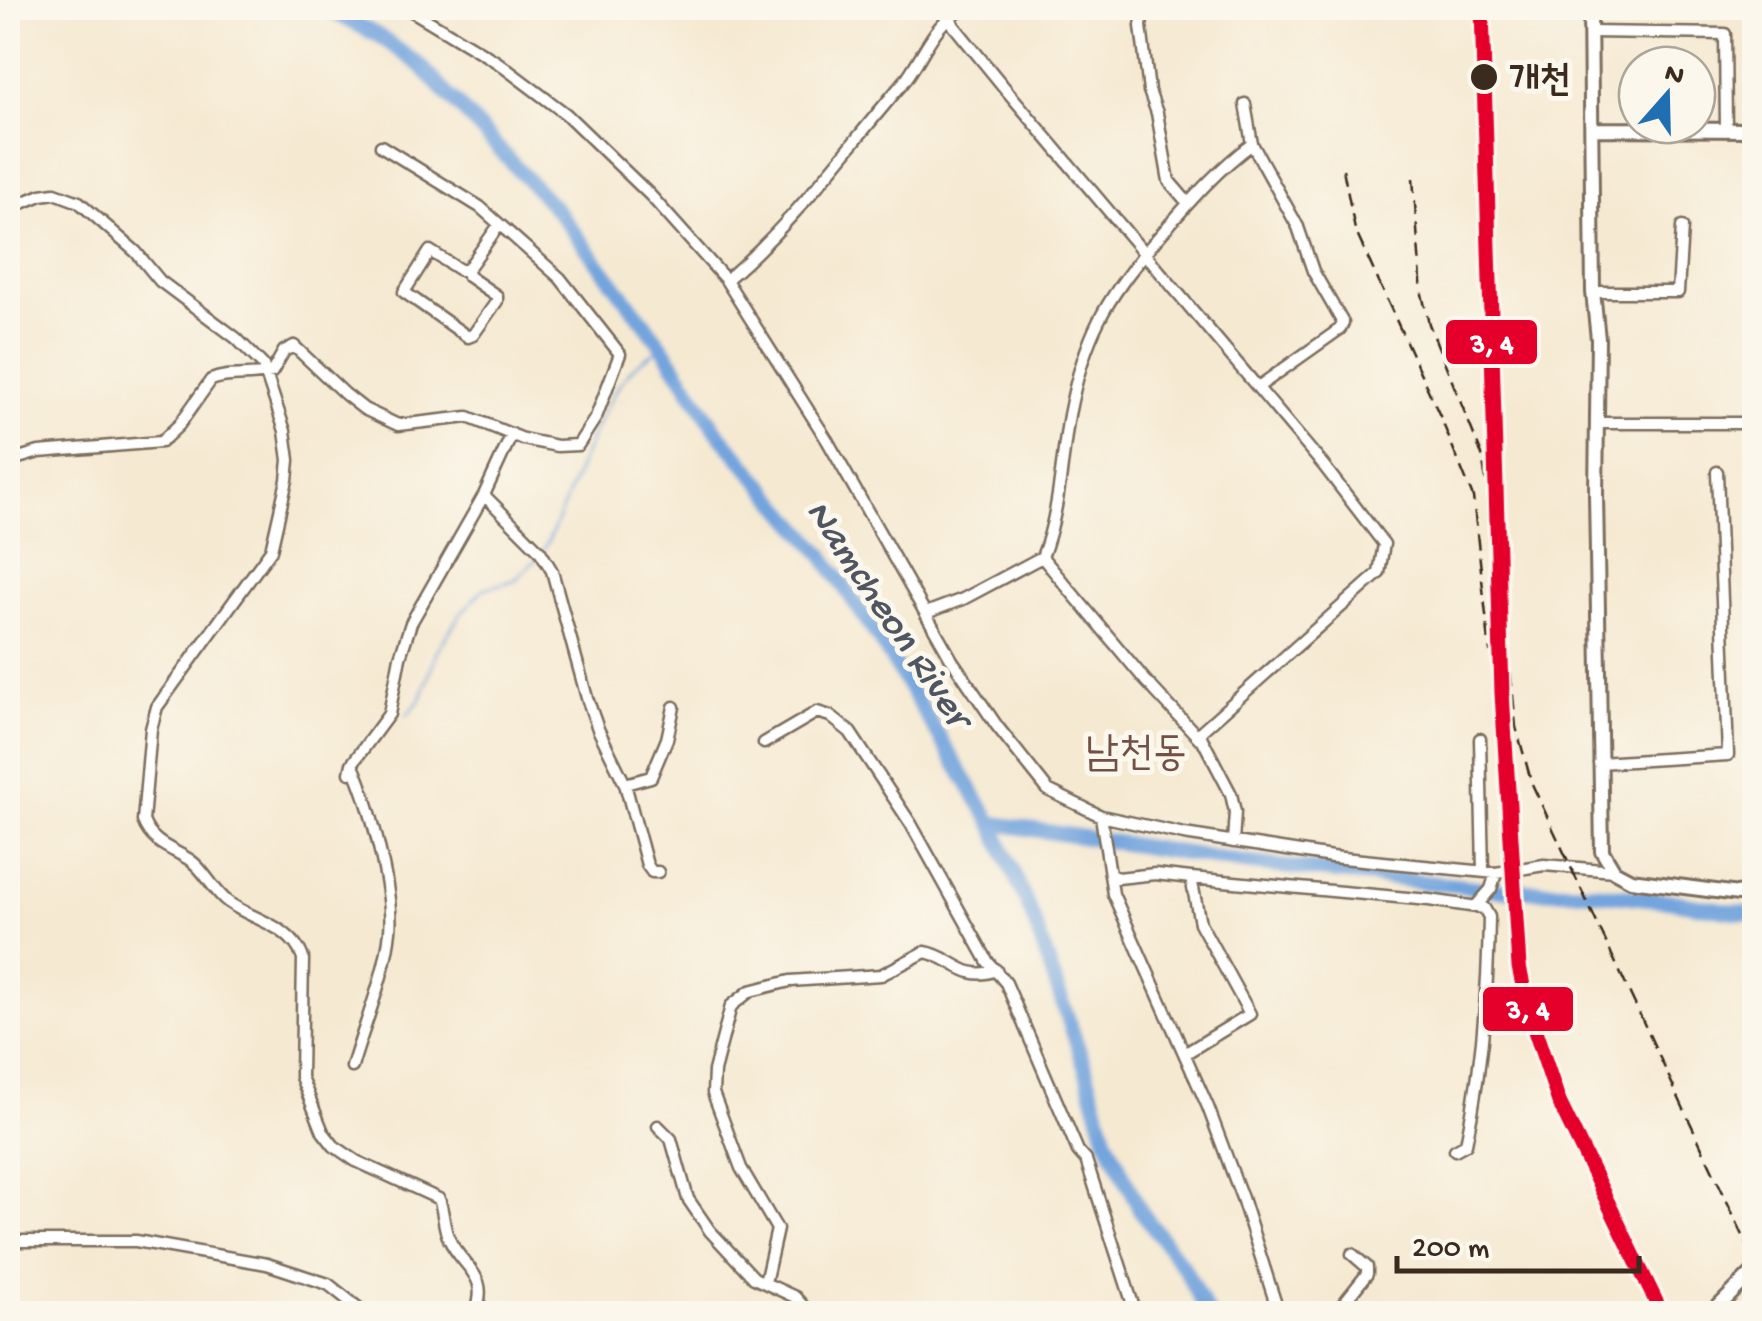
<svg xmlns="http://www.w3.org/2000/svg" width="1762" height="1321" viewBox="0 0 1762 1321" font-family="'Gochi Hand','Poor Story',sans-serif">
<rect width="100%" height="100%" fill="#fbf7ec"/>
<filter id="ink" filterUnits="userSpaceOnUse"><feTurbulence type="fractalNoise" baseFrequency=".01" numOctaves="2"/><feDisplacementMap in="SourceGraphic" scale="20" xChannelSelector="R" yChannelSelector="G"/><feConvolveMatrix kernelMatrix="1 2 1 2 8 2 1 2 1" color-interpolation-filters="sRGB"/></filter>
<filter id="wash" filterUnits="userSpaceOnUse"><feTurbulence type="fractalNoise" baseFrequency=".0048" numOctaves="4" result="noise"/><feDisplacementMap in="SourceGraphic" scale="40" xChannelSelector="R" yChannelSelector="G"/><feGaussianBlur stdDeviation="2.25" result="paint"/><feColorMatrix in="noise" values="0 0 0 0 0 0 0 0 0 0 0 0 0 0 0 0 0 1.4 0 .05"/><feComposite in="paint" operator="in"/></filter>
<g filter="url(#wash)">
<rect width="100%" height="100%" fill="#f5e9d1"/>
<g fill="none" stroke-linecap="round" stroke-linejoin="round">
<path stroke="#73a4dd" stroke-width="2.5" d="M 544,549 C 572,497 592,413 631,370 C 639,361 652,354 663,347
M 407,715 L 421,699 L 437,651 L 459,616 L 483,589 L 515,580 L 539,557"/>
<path stroke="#73a4dd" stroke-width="15" d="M 325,8 L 379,36 L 420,65 L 559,213 L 663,347 L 716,430 L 822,554 L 881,642 L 992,823 L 1031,913 L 1085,1067 L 1106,1138 L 1140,1210 L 1184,1268 L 1208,1314
M 992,823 L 1247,863 L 1499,890 L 1589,892 L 1671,901 L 1754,915"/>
</g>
</g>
<g filter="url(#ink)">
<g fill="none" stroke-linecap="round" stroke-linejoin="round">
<g stroke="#7c6d5d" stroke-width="15">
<path id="minor" d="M 407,8 L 497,62 L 566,114 L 650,195 L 726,280 L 827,440 L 952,660 L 997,726 L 1048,790 L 1101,816 L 1184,834 L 1332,857 L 1496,873 L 1544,865 L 1614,871
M 946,8 L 954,26 L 1003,86 L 1324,466 L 1384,544 L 1379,573 L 1199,733 L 1231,794 L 1235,812 L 1233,842
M 1144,8 L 1141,26 L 1149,91 L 1157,113 L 1169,181 L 1187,202
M 1590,32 L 1725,34 L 1726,130
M 1245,104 L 1252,144 L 1298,227 L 1313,271 L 1343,323 L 1340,329 L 1258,387
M 8,209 L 41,195 L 55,193 L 79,202 L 136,252 L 160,281 L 236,338 L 263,365 L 285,431 L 289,460 L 287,480 L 271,550 L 157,707 L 151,729 L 143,821 C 152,844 171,848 190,860 C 206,871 213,891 228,902 C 254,921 291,925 303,958 L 301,1077 L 323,1132 L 334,1146 L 356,1161 L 439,1199 C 444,1212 443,1227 449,1239 C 463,1269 491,1274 475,1314
M 467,270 L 460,270 L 430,251 L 404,292 L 468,337 L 473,335 L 497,301 L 497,296 L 468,276 L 467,270 L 499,225
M 726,280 C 793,224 846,149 903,83 C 924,57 934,19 966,8
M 1593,292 L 1678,292 L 1682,227
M 1596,423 L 1754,423
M 8,461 L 39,452 L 161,442 L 179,425 L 211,380 C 230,372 252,378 272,372 L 284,351 L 294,346 L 345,394 L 364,409 L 398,425 L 468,417 L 523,439 L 557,446 L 578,445 L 596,417 L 620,354 L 560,278 L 480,207 L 381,146
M 484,495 L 540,551 L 552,571 L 587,698 L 598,729 L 625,784 L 647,865 L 652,872 L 658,872
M 1042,557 C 1060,512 1061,462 1069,415 C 1084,337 1105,299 1156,240 C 1187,205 1214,172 1252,144
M 926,613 L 963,599 L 1042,557 L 1145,680 L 1199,738
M 1480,739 L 1483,871
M 764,743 L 817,712 L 830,716 L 850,732 L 911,824 L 988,962 L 1006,983 L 1078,1151 L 1086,1160 L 1136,1314
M 1599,763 L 1728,755 L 1717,472
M 352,764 C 369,798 394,894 390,931 C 386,974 364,1025 352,1067
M 350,773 L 352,764 L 389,714 L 400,657 L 411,623 L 484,495 L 512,434
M 625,784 L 651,777 L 667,739 L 674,707
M 1101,816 L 1113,894 L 1208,1107 L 1242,1198 L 1279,1314
M 1110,875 L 1118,878 L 1155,874 L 1191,878 L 1429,900 L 1484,908 L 1489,917 C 1488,994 1482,1068 1466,1144 L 1455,1150
M 1476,906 L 1491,889 L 1496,873
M 1186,1053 L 1250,1014 L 1200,923 L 1191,878
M 658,1126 L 671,1139 L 688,1199 L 710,1231 L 754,1278 L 795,1297 L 810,1314
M 8,1241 L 136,1241 L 267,1264 L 328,1284 L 366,1314
M 765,1283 L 777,1229 L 741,1168 L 713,1093 L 714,1071 L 731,1006 L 750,991 L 790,981 L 881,975 L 925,952 C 952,956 965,983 996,970
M 1335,1314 L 1367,1274 L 1367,1267 L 1352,1254"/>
</g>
<g stroke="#7c6d5d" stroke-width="18">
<path id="major" d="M 1590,8 L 1593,292 L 1598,339 L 1596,494 L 1602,851 L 1614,871 L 1631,880 L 1754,896
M 1592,129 L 1754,130
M 1711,1314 L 1754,1271"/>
</g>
<use href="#minor" stroke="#fff" stroke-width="10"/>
<use href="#major" stroke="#fff" stroke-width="12"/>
<path stroke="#3b2a1e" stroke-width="2.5" stroke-dasharray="15 8" stroke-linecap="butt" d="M 1343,169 L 1355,230 L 1440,416 L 1473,497 L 1490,652
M 1413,178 L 1422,294 L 1429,324 L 1482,455 L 1490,510 L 1490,539
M 1500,557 L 1516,727 L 1532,784 L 1754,1259"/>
<g stroke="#fbf7ec" stroke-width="22">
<path id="rail-1" d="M 1482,8 L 1502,693 L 1519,967 L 1529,1013 L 1559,1102 L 1662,1314"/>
</g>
<use href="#rail-1" stroke="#e4002b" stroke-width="15"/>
</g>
</g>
<circle fill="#3b2a1e" stroke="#fbf7ec" stroke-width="4" cx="1484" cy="77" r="15"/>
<g text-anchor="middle" stroke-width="10" stroke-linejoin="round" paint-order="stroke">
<g font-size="38" font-weight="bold" fill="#3b2a1e" stroke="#fbf7ec" text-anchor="start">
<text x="1509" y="90">개천</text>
</g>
<g font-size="40" font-style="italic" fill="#4f5561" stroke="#fbf7ec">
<text transform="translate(891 611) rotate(56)" y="14">Namcheon River</text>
</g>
<g font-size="42" fill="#735046" stroke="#fbf7ec">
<text x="1136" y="764">남천동</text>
</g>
</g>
<g stroke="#fbf7ec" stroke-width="4">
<rect x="1444" y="318" width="95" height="48" rx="10" fill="#e4002b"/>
<rect x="1481" y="985" width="94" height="48" rx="10" fill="#e4002b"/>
</g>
<g font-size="28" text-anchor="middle" font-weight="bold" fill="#fff">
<text x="1492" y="352">3, 4</text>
<text x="1528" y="1018">3, 4</text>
</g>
<rect width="1762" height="1321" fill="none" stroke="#fbf7ec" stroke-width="40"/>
<g transform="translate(1667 95) rotate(20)"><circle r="48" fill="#fbf7ec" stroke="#aea59a" stroke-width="2.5"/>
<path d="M0-8L18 38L0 25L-18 38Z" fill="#1f6fb2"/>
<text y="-15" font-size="28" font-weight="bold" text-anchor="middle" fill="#3b2a1e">N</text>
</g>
<path d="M1397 1256v15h242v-15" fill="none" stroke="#3b2a1e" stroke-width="5"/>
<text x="1412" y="1256" font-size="30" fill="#3b2a1e" stroke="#fbf7ec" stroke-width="8" paint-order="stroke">200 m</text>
</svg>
